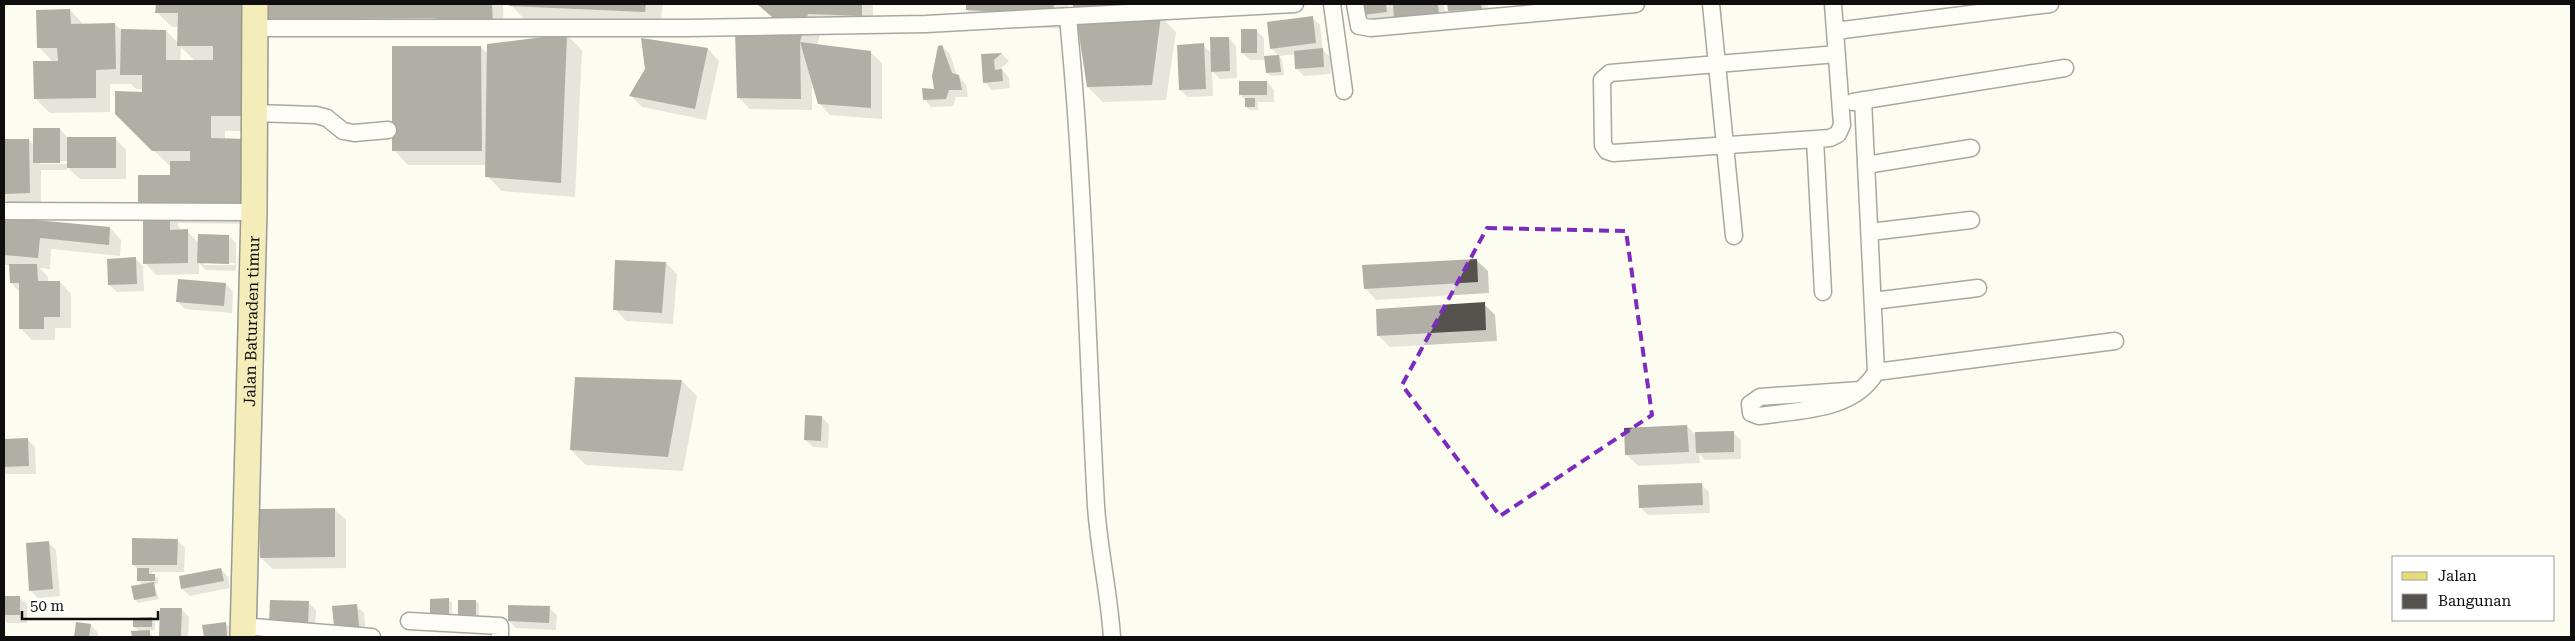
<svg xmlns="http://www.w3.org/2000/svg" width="2575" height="641" viewBox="0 0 2575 641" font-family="'Roboto Serif',serif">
<rect width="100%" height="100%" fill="#fdfcf1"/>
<path fill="#0003" fill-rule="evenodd" d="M 157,4 L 258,4 L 257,131 L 225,131 L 225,140 L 263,224 L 177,223 L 181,231 L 187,231 L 199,243 L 229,236 L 236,243 L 236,271 L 206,270 L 199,263 L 199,274 L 156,275 L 145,263 L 144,216 L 171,176 L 172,165 L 169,165 L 116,114 L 143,93 L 143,89 L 136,89 L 131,84 L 110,84 L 110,112 L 50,113 L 35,98 L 53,62 L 39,47 L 70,10 L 84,25 L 115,24 L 121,30 L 166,31 L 179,44 L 179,27 L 172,27 L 157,12 ZM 181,47 L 195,61 L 180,61 ZM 204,262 L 235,263 L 235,265 L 204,265 Z
M 266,4 L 503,4 L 504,35 L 281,34 Z
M 510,4 L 663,4 L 660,27 L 525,20 Z
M 758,4 L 873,4 L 873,26 L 823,25 L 817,45 L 870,52 L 882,63 L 882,119 L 830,115 L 819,103 L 812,81 L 812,110 L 750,109 L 738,97 L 788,32 Z
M 967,4 L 1068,4 L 1068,29 L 982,25 L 967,10 Z
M 1074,4 L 1124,4 L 1124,20 L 1161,17 L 1176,32 L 1166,100 L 1103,102 L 1088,87 L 1101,21 L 1074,8 Z
M 1363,4 L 1444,4 L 1446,23 L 1372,22 L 1365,15 Z
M 1448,4 L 1488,4 L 1489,16 L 1456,18 L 1449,10 Z
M 1312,18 L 1320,25 L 1323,50 L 1330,57 L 1331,74 L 1304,76 L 1297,69 L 1295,54 L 1279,56 L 1271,48 Z
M 1256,30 L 1264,38 L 1264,57 L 1279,56 L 1282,60 L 1284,75 L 1271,76 L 1267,73 L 1266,60 L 1250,60 L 1242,53 Z
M 567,35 L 582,50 L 575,197 L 502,191 L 487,176 L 487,165 L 408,165 L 394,150 L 481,47 L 488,54 Z
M 1229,38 L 1236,46 L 1237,78 L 1220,79 L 1212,71 L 1213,96 L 1188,97 L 1180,90 L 1203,45 L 1212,54 Z
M 942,46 L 950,54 L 957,76 L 966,84 L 968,97 L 956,97 L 953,106 L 931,107 L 924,99 L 936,90 Z
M 708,49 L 719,61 L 706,120 L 642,107 L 631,96 Z
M 1002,54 L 1009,61 L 1001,68 L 1009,78 L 1010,88 L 992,90 L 985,82 L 982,55 Z
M 1267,82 L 1274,90 L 1274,102 L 1258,102 L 1258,110 L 1250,110 L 1246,107 L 1246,101 L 1240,94 Z
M 60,129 L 67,137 L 115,138 L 126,150 L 126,179 L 80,179 L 67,167 L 67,170 L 41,170 L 41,204 L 11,205 L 4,198 L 4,140 L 29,140 L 34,145 ZM 67,161 L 67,164 L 40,164 L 40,162 Z
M 4,218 L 110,228 L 121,240 L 120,256 L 51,249 L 50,269 L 40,268 L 48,277 L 48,282 L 60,282 L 71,294 L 71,328 L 55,328 L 55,340 L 32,340 L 21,329 L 20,292 L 11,283 L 11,265 L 4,265 Z
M 136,259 L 143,266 L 144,291 L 117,292 L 109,285 Z
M 1476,260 L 1488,271 L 1489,293 L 1376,300 L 1365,288 Z
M 666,263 L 677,274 L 673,324 L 626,321 L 615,309 Z
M 226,284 L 233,292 L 232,313 L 185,309 L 178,302 Z
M 1484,304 L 1495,315 L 1497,341 L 1390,347 L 1379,336 Z
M 576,378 L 682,381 L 697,396 L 683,471 L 586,465 L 571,450 Z
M 822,417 L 829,425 L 828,448 L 813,447 L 805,440 Z
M 1687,426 L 1697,436 L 1733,433 L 1741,440 L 1741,459 L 1705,460 L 1699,454 L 1700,463 L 1638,466 L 1626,454 Z
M 27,439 L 35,447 L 36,474 L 4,474 L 4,440 Z
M 1701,484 L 1709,492 L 1710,513 L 1648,515 L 1640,507 Z
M 334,509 L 346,520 L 346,568 L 273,569 L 261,558 Z
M 177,540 L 185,548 L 184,572 L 152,572 L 152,575 L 158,578 L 158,584 L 154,584 L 159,599 L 138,603 L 135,599 L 143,585 L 138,581 L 139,570 L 133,564 Z
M 48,542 L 56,550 L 60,596 L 38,598 L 31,591 Z
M 221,569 L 228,577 L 230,588 L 190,596 L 182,589 Z
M 4,597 L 19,597 L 27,604 L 27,623 L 7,623 L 4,619 Z
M 448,600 L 452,603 L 452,621 L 435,621 Z
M 475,601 L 479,604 L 479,618 L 463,618 L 460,615 Z
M 308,602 L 316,610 L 315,631 L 278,630 Z
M 356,606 L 364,613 L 366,637 L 334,607 Z
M 549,608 L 557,615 L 556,630 L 516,628 L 509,621 Z
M 181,609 L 189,617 L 188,637 L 163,637 L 161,635 Z
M 151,618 L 155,622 L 155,630 L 148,630 L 153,637 L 133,637 L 132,633 L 140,632 L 134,627 Z
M 77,623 L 91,625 L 98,633 L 98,637 L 75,637 Z
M 225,623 L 229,627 L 230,637 L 205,637 L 204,626 Z"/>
<path fill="#55514c" d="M 156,4 L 244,4 L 243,116 L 211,116 L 211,138 L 249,139 L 249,209 L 138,208 L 138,175 L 170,175 L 170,161 L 190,161 L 190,151 L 152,151 L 115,114 L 115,91 L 142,92 L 142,75 L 120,75 L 121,29 L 166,30 L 166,60 L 213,60 L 213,46 L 177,46 L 178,13 L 155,13 Z
M 265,4 L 492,4 L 493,24 L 431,18 L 265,20 Z
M 509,4 L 646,4 L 645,12 L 509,6 Z
M 757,4 L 862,4 L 862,16 L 808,14 L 800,42 L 801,99 L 737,98 L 735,31 L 787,30 Z
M 966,4 L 1054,4 L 1053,15 L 966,10 Z
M 1073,4 L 1113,4 L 1113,9 L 1073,8 Z
M 1362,4 L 1386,4 L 1387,12 L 1363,15 Z
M 1393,4 L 1438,4 L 1439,16 L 1394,19 Z
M 1447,4 L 1481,4 L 1482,9 L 1448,11 Z
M 70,9 L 71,24 L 115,23 L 116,69 L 96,70 L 96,98 L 34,99 L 33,61 L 58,61 L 57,48 L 37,48 L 36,10 Z
M 1161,16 L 1152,85 L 1087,87 L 1077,22 Z
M 1313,16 L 1316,43 L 1270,49 L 1267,22 Z
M 1241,29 L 1257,29 L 1257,53 L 1241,53 Z
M 567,34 L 561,183 L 485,177 L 487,44 Z
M 1210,37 L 1229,37 L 1230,71 L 1211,72 Z
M 641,38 L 708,48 L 695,109 L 629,96 L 645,69 Z
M 800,42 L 871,51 L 871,108 L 818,104 Z
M 1204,43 L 1206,89 L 1179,90 L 1177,45 Z
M 942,45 L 952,73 L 959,75 L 962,90 L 949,90 L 946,99 L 923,100 L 922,88 L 934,89 L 932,76 L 938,46 Z
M 392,46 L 481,46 L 482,151 L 392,151 Z
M 1323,48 L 1324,67 L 1295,69 L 1294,51 Z
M 1002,53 L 994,60 L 995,70 L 1002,69 L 1003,81 L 983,83 L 981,54 Z
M 1279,55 L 1281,72 L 1266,73 L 1264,56 Z
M 1239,81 L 1267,81 L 1267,95 L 1239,95 Z
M 1245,98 L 1255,98 L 1255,107 L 1245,107 Z
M 33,128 L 60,128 L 60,163 L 33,163 Z
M 67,137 L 116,137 L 116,168 L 67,168 Z
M 4,139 L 29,139 L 30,193 L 4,194 Z
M 170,214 L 170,230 L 188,229 L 188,263 L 143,264 L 143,215 Z
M 4,217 L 110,227 L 109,245 L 40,238 L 38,258 L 4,255 Z
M 198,234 L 229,235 L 229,264 L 197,263 Z
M 136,257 L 137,284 L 108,285 L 107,259 Z
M 1477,259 L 1478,282 L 1364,289 L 1362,265 Z
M 615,260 L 666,262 L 662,313 L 613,310 Z
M 9,264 L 37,264 L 38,281 L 60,281 L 60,317 L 44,317 L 44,329 L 19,329 L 19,283 L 10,283 Z
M 178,279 L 226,283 L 224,306 L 176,302 Z
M 1485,302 L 1486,330 L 1377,336 L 1376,309 Z
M 575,377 L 682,380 L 668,457 L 570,450 Z
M 805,415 L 822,416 L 821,441 L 804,440 Z
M 1687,425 L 1689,452 L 1625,455 L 1624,428 Z
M 1734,431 L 1734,452 L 1696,453 L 1695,432 Z
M 28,438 L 29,466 L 4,467 L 4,439 Z
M 1702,483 L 1703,505 L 1639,508 L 1638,485 Z
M 335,508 L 335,557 L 260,558 L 259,509 Z
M 132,538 L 178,539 L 177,565 L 132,565 Z
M 49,541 L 53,589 L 29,591 L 26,543 Z
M 137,568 L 149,568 L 149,574 L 155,574 L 155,581 L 137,581 Z
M 221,568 L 224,581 L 181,589 L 179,576 Z
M 154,582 L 156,596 L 134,600 L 131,586 Z
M 4,596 L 20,596 L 20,615 L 4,615 Z
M 449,598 L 449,618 L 430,618 L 430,599 Z
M 270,600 L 309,601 L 308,624 L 269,623 Z
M 458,600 L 476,600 L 476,615 L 458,615 Z
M 357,604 L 360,637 L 335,637 L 332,606 Z
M 508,605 L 550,606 L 549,623 L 508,621 Z
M 160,608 L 182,608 L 181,636 L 159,636 Z
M 152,617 L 152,627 L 133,627 L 133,618 Z
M 76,622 L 91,624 L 89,637 L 74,637 Z
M 226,622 L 227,636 L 204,637 L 202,625 Z
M 150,630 L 150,637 L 132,637 L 131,631 Z"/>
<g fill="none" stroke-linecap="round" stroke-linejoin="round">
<g stroke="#414141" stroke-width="19">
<path id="minor" d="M 1332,4 L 1344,91
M 1355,4 L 1359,26 L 1371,28 L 1636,4
M 1711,4 L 1734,236
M 1833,4 L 1842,125 L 1838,134 L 1830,138 L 1613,153 L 1607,151 L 1603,145 L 1602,80 L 1610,73 L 1837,54
M 1068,18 C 1084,180 1087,343 1096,506 C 1099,550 1109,593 1112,637
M 255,28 L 687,28 L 926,24 L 1295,4
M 1835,31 L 2050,4
M 1853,102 L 2065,68
M 255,113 L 316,115 L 327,118 L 343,131 L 354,133 L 388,130
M 1815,139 L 1823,292
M 1866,165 L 1971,148
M 4,211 L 254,212
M 1870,232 L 1971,220
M 1873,301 L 1978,288
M 1876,372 L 2115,341
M 1860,390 L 1760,397 L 1750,404 L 1751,413 L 1759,416 C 1799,410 1854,411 1876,372 L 1863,100
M 409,621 L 500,626 L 500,637
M 243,626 L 372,637"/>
</g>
<g stroke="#1f1f1f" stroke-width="28">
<g id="primary">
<path id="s1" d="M 243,637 L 254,212 L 255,4"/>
</g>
</g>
<use href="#minor" stroke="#fff" stroke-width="16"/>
<use href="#primary" stroke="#e8dc76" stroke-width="25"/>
</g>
<path d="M0 0H2575V641H0ZM 1487,228 L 1626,231 L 1652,415 L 1500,516 L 1402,385 Z" fill="#fdfcf1" fill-opacity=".55" fill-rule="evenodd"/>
<path fill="none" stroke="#7b2cbf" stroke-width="4" stroke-dasharray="10 6" stroke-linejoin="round" d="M 1487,228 L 1626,231 L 1652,415 L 1500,516 L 1402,385 Z"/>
<g text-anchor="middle" stroke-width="5" stroke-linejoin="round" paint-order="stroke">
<g font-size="16" fill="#0e0e0e" stroke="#fff">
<text dy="6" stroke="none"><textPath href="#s1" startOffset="316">Jalan Baturaden timur</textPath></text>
</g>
</g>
<rect width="2575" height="641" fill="none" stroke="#0e0e0e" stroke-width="10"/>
<rect x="2392" y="556" width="162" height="65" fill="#ffffff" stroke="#9f9f9f"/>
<rect x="2402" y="572" width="25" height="8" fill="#e8dc76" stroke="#9f9f9f"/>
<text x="2438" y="581" font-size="15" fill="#0e0e0e">Jalan</text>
<rect x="2402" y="594" width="25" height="15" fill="#55514c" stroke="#9f9f9f"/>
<text x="2438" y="606" font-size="15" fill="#0e0e0e">Bangunan</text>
<path d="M22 611v8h136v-8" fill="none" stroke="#0e0e0e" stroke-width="2.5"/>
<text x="30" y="611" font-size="15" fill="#0e0e0e" stroke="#ffffff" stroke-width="4" paint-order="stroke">50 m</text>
</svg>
